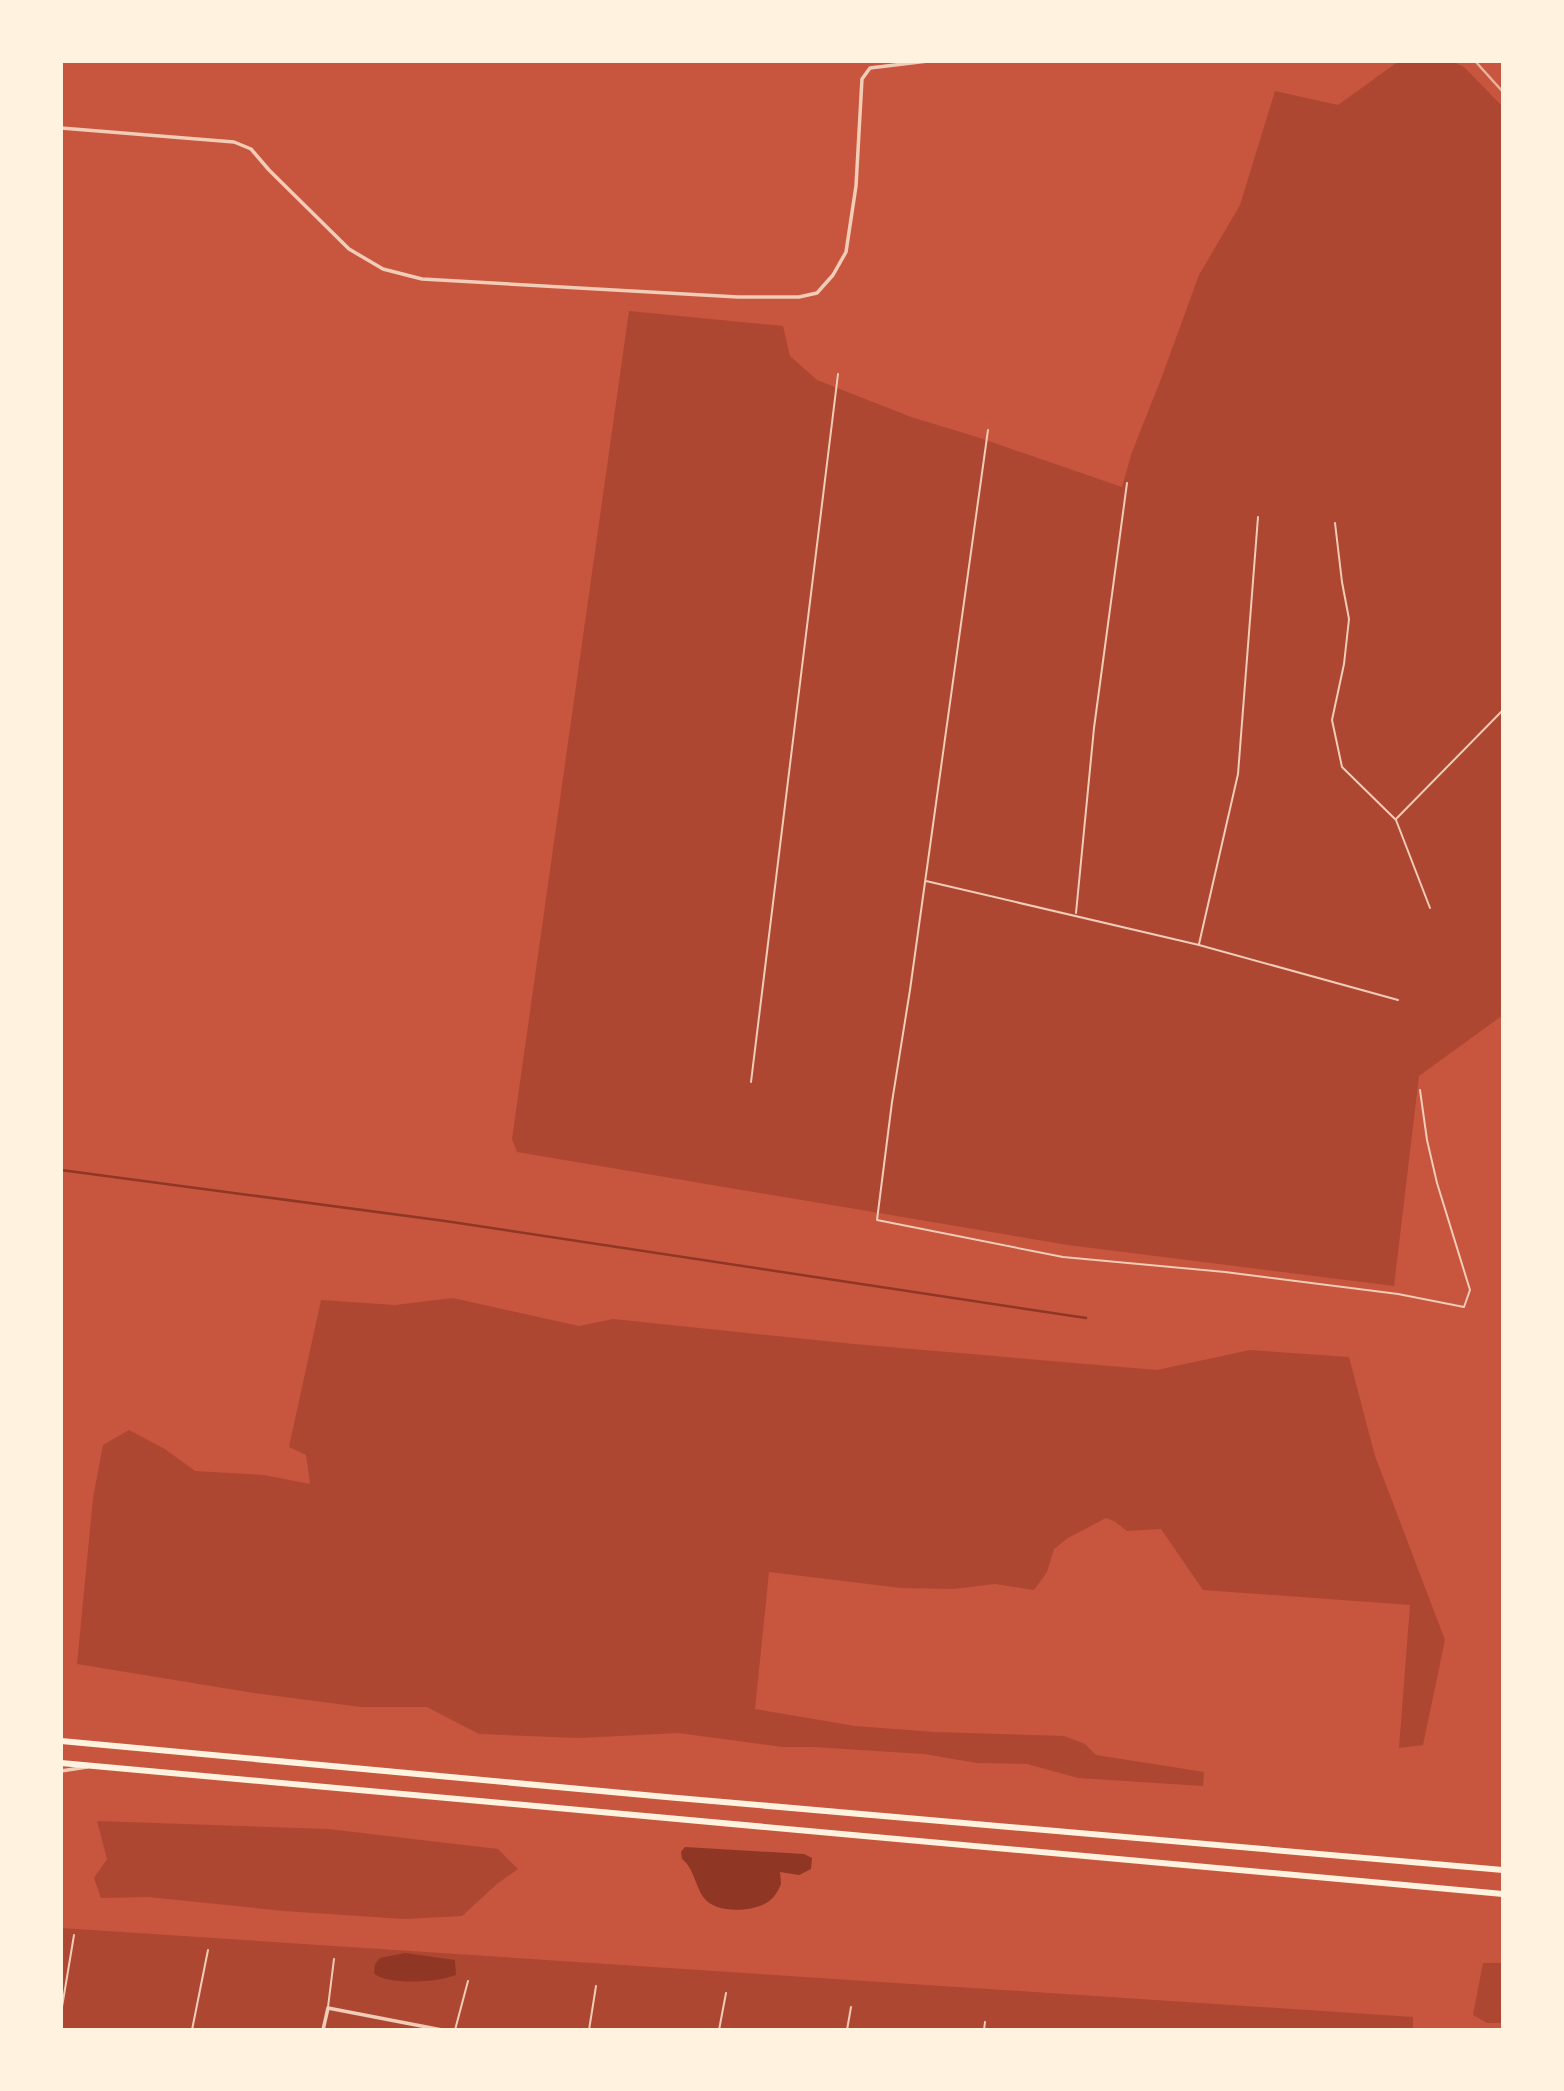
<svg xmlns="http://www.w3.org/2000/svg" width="1564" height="2091" viewBox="0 0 1564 2091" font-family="Rubik,sans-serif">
<rect width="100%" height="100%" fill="#c8553d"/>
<path fill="#ae4732" d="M 1399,61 L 1452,61 L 1464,67 L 1503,107 L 1503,1015 L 1419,1076 L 1394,1286 L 1068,1245 L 517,1152 L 512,1139 L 629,311 L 783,326 L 790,356 L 817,380 L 911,417 L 977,437 L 1122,487 L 1132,452 L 1161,379 L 1199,275 L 1240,205 L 1275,91 L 1338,105 Z
M 453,1298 L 579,1326 L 613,1319 L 854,1344 L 1157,1370 L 1250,1350 L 1349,1357 L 1375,1456 L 1445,1640 L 1423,1745 L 1399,1748 L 1410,1605 L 1203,1590 L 1161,1529 L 1127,1531 L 1114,1521 L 1106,1518 L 1068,1538 L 1054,1549 L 1047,1572 L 1034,1590 L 995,1584 L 953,1589 L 901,1588 L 769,1572 L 755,1709 L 855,1726 L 934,1732 L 1064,1736 L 1085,1744 L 1096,1755 L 1204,1772 L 1203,1786 L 1078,1778 L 1027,1764 L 977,1763 L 924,1754 L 813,1747 L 783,1747 L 678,1733 L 579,1738 L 479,1734 L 427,1707 L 361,1707 L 254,1693 L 77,1664 L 93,1498 L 103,1445 L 129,1430 L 165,1449 L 195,1471 L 264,1475 L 310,1484 L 306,1455 L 289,1447 L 321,1300 L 395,1305 Z
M 97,1821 L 328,1829 L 498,1849 L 518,1869 L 497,1884 L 462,1916 L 404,1919 L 284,1911 L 148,1897 L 101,1898 L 94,1878 L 107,1859 Z
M 61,1928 L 1413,2017 L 1413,2030 L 61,2030 Z
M 1483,1963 L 1503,1963 L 1503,2023 L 1487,2023 L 1473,2015 Z"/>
<path fill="#8f3625" d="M 685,1847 L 804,1854 L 812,1858 L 811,1869 L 799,1875 L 780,1872 L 781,1884 C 778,1891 774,1898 768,1902 C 752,1912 716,1914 704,1898 C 695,1886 694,1868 682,1859 L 681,1852 Z
M 405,1953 L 455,1960 L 456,1975 C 440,1982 386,1986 374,1973 L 375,1964 L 380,1958 Z"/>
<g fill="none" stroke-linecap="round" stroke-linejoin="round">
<path stroke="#8f3625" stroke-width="2.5" d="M 61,1170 L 445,1221 L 1086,1318"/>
<path stroke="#f1ccb7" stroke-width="2" d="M 988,430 L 910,990 L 892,1102 L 877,1220 L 1063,1257 L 1225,1272 L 1398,1294 L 1464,1307 L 1470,1290 L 1437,1183 L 1427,1140 L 1420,1090
M 1335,523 L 1342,582 L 1349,619 L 1344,664 L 1332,720 L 1342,767 L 1396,820 L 1430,908
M 1396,819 L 1503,710
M 926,881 L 1199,945 L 1398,1000
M 1076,913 L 1094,728 L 1127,483
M 1199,944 L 1238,774 L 1258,517
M 751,1082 L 838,374
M 328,2007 L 334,1959
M 61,2013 L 74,1935
M 192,2030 L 208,1950
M 455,2030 L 468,1981
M 589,2030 L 596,1986
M 719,2030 L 726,1993
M 847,2030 L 851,2007
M 984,2030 L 985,2022"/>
<path stroke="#f1ccb7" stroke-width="3.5" d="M 61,128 L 234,142 L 251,149 L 269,170 L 349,249 L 383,269 L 422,279 L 738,297 L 799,297 L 817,293 L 833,275 L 846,252 L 856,186 L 862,79 L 870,68 L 928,61
M 61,1771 L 87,1767
M 323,2030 L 328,2008 L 442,2030"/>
<path stroke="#fff3e0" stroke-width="6" d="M 61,1741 L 666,1797 L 1503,1870
M 61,1763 L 1503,1894"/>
<path stroke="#e9b49f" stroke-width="2.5" d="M 1475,61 L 1503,92"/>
</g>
<rect width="1564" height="2091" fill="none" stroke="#fff3e0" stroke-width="126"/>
</svg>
